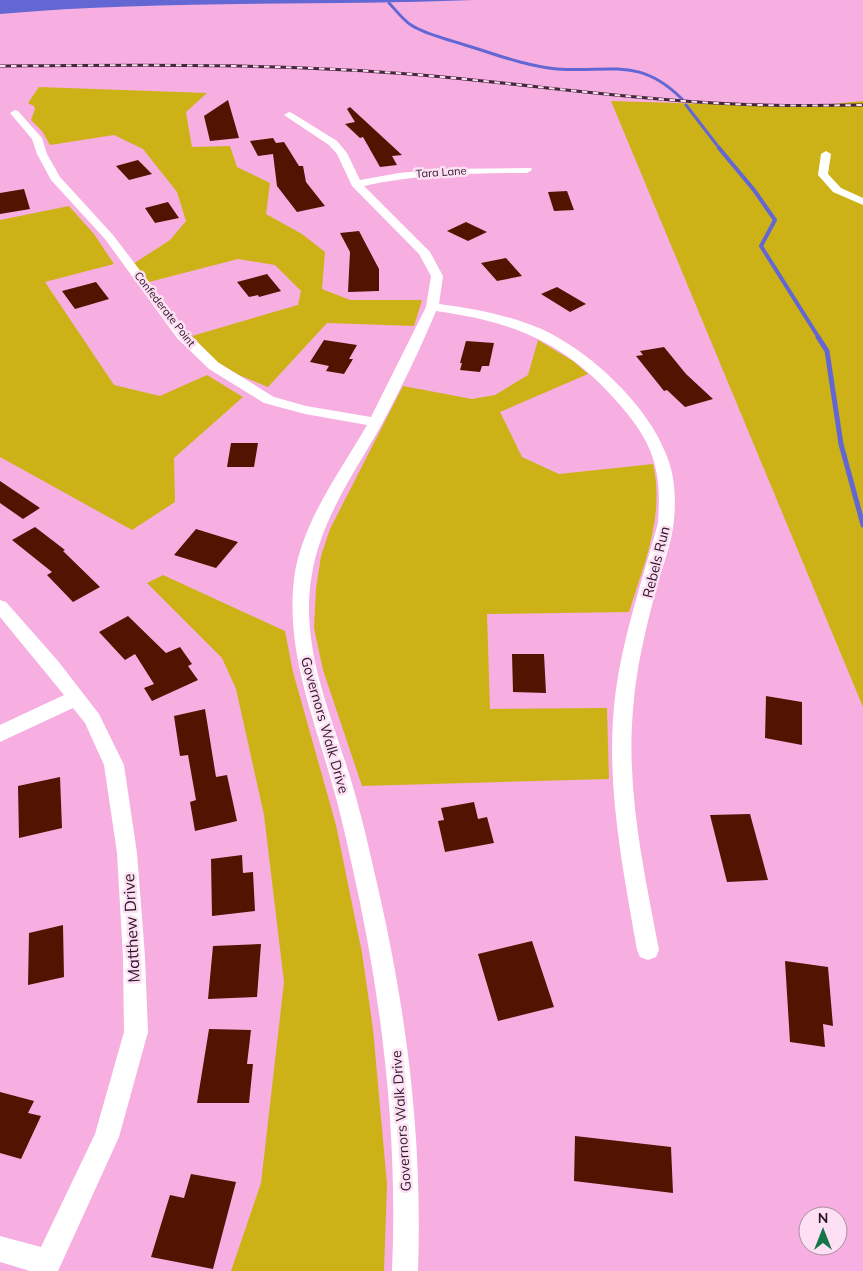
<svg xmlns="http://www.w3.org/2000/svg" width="863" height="1271" viewBox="0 0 863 1271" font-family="Mulish,sans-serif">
<rect width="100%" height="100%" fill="#f6afe0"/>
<path fill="#ccb217" d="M 39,87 L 207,93 L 186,112 L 192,147 L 230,146 L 237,167 L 270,183 L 266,214 L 302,234 L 325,252 L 322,289 L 350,300 L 422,300 L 414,326 L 327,323 L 268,387 L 239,375 L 217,362 L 192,336 L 298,305 L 301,291 L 275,265 L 238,259 L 149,282 L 133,264 L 170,240 L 186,221 L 177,192 L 143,149 L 114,135 L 50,145 L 42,131 L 31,120 L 35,109 L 34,106 L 28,103 Z
M 611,101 L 803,107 L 863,101 L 863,707 Z
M 69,206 L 94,234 L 114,264 L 45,282 L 114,385 L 160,396 L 207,375 L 243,397 L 174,458 L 175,502 L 132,530 L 0,457 L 0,220 Z
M 538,340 L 573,361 L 588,374 L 500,412 L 522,457 L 559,474 L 653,464 C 665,516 644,564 629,612 L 487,614 L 490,709 L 607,708 L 609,779 L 362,786 L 323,670 L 314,628 L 316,589 L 321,556 L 330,529 L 403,386 L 472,399 L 495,395 L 528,375 Z
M 163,575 L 285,631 L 293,672 L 336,825 L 362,953 L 373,1029 L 387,1184 L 384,1271 L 231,1271 L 261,1183 L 284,982 L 264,815 L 236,689 L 222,658 L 147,583 Z"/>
<path fill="#6367d4" d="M 0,0 L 474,0 C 316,6 157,0 0,14 Z"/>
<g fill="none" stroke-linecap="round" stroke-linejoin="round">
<path stroke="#6367d4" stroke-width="3" d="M 389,3 C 396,10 402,19 411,25 C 427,35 447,39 465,45 C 495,54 525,66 557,69 C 610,73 639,56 682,99
M 686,105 L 720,149"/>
<path stroke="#6367d4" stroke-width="4" d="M 719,148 L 754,190 L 775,220 L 761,246 L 819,338"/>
<path stroke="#6367d4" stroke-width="5" d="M 818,337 L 827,351 L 841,444 L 863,525"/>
</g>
<path fill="#521300" d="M 228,100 L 239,138 L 210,141 L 204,116 Z
M 350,107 L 402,155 L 392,156 L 397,165 L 380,167 L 363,137 L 360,138 L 345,124 L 355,122 L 347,109 Z
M 273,138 L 276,143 L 284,142 L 299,166 L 303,166 L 306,182 L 325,206 L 297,212 L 277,186 L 273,154 L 258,156 L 250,141 Z
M 138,160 L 152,174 L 129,180 L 116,166 Z
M 24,189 L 30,209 L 0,214 L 0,193 Z
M 567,191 L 574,210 L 554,211 L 548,192 Z
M 168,202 L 179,218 L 155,223 L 145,208 Z
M 466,222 L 487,232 L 468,241 L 447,231 Z
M 359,231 L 379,269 L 379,291 L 348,292 L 350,252 L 340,233 Z
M 506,258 L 522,276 L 497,281 L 481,263 Z
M 267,274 L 281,291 L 259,297 L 258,295 L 249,297 L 237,282 Z
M 96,282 L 109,299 L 75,309 L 62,291 Z
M 557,287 L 586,304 L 570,312 L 541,294 Z
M 324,340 L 357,345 L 349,359 L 353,359 L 344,374 L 326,371 L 329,366 L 310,362 Z
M 466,341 L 494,343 L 489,366 L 482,366 L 480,372 L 460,370 L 462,363 L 460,363 Z
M 664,347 L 686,374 L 713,399 L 685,407 L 667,390 L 664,391 L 636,356 L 643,355 L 640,351 Z
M 231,443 L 258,443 L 254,467 L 227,467 Z
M 0,481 L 40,508 L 23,519 L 0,503 Z
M 35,527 L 65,550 L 63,551 L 100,587 L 73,602 L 47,575 L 52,572 L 12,540 Z
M 196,529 L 238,542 L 216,568 L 174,555 Z
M 128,616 L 166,653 L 180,647 L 192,664 L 188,666 L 198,680 L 152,701 L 144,688 L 154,684 L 135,654 L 125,660 L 99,632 Z
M 512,654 L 544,654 L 546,693 L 513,692 Z
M 766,696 L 802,702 L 802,745 L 765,738 Z
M 205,709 L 216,777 L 227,775 L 237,821 L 195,831 L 190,802 L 196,800 L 188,755 L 180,756 L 174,716 Z
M 60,777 L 62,828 L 19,838 L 18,786 Z
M 474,802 L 478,819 L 487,817 L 494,843 L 445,852 L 438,821 L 444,820 L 441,808 Z
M 750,814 L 768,880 L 727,882 L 710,815 Z
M 242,855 L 243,873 L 253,872 L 255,911 L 212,916 L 211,859 Z
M 63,925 L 64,977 L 28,985 L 29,933 Z
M 532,941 L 554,1007 L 498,1021 L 478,954 Z
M 261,944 L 257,997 L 208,999 L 213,946 Z
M 785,961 L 828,967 L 833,1026 L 823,1024 L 825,1047 L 790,1042 Z
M 209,1029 L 251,1030 L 247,1064 L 253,1064 L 249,1103 L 197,1103 Z
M 0,1092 L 34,1101 L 28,1113 L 41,1116 L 21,1159 L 0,1153 Z
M 575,1136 L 671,1147 L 673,1193 L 574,1181 Z
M 191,1174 L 236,1182 L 213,1269 L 151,1257 L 170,1195 L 184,1198 Z"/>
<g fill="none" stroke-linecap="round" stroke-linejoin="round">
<path fill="#fff" fill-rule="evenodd" d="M 15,110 L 18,111 L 42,138 L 47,154 L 60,177 L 113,235 L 187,332 L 219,363 L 274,397 L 306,406 L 371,417 L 426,307 L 431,276 L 419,254 L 352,186 L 337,154 L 329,145 L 284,115 L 289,112 L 292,113 L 337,141 L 347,153 L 360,180 L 399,173 L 442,169 L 531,168 L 532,170 L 527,173 C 472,173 418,174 364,186 L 430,252 L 443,276 L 439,304 C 473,308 507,315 539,328 C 588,349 647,404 666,454 C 675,475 676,498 674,520 C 672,542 663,565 657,586 C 646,627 636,668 633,710 C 626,791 644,871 659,950 L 656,957 L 648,960 L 640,957 L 637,950 C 622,864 604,777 616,689 C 624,633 643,578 658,523 C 659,505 660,487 656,470 C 651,444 636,423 619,404 C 566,343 515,322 436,311 C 420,350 401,388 382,424 C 355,472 321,519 312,574 C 299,645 331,714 351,780 C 359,807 366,835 372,862 C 405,999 423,1130 418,1271 L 392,1271 C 398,1132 382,997 351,861 C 345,834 339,807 331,780 C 312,713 286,650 294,579 C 301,523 340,472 367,425 L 305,414 L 264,403 L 209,369 L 177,338 L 105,239 L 51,180 L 37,154 L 32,139 L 10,113 Z
M 826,151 L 831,154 L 828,174 L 841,188 L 863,198 L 863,205 L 833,192 L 818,175 L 821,154 Z
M 0,600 L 6,602 L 58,661 L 99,714 L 124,765 L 137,853 L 145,957 L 148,1032 L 119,1137 L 58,1271 L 30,1271 L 0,1262 L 0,1236 L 41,1247 L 95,1134 L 124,1032 L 123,957 L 117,853 L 104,765 L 85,723 L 73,708 L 0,742 L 0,725 L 64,695 L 0,617 Z"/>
<g stroke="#45273c" stroke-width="3">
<path id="rail" d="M 0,66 C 140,65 281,63 421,75 C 514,83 606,96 698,102 C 753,106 808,106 863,105"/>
</g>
<use href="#rail" stroke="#fde0f3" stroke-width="2" stroke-dasharray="5.5" stroke-linecap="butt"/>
</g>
<g text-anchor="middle" stroke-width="5" stroke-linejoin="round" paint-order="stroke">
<g font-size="11" fill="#2d1426" stroke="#fde0f3">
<text transform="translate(441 172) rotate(-4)" y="4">Tara Lane</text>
<text transform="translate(165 309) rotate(52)" y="4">Confederate Point</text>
</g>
<g font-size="14" fill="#2d1426" stroke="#fde0f3">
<text transform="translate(656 562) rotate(-76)" y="5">Rebels Run</text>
<text transform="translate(325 725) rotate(74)" y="5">Governors Walk Drive</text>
<text transform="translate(401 1121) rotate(-94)" y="5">Governors Walk Drive</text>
</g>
<g font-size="16" fill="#2d1426" stroke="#fde0f3">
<text transform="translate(131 928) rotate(-93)" y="6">Matthew Drive</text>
</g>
</g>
<g transform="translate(823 1231)"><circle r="24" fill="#fde0f3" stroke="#aa8ea1"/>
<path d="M0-4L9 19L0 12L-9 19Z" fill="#16754b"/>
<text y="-8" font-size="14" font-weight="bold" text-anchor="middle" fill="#2d1426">N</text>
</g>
</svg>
